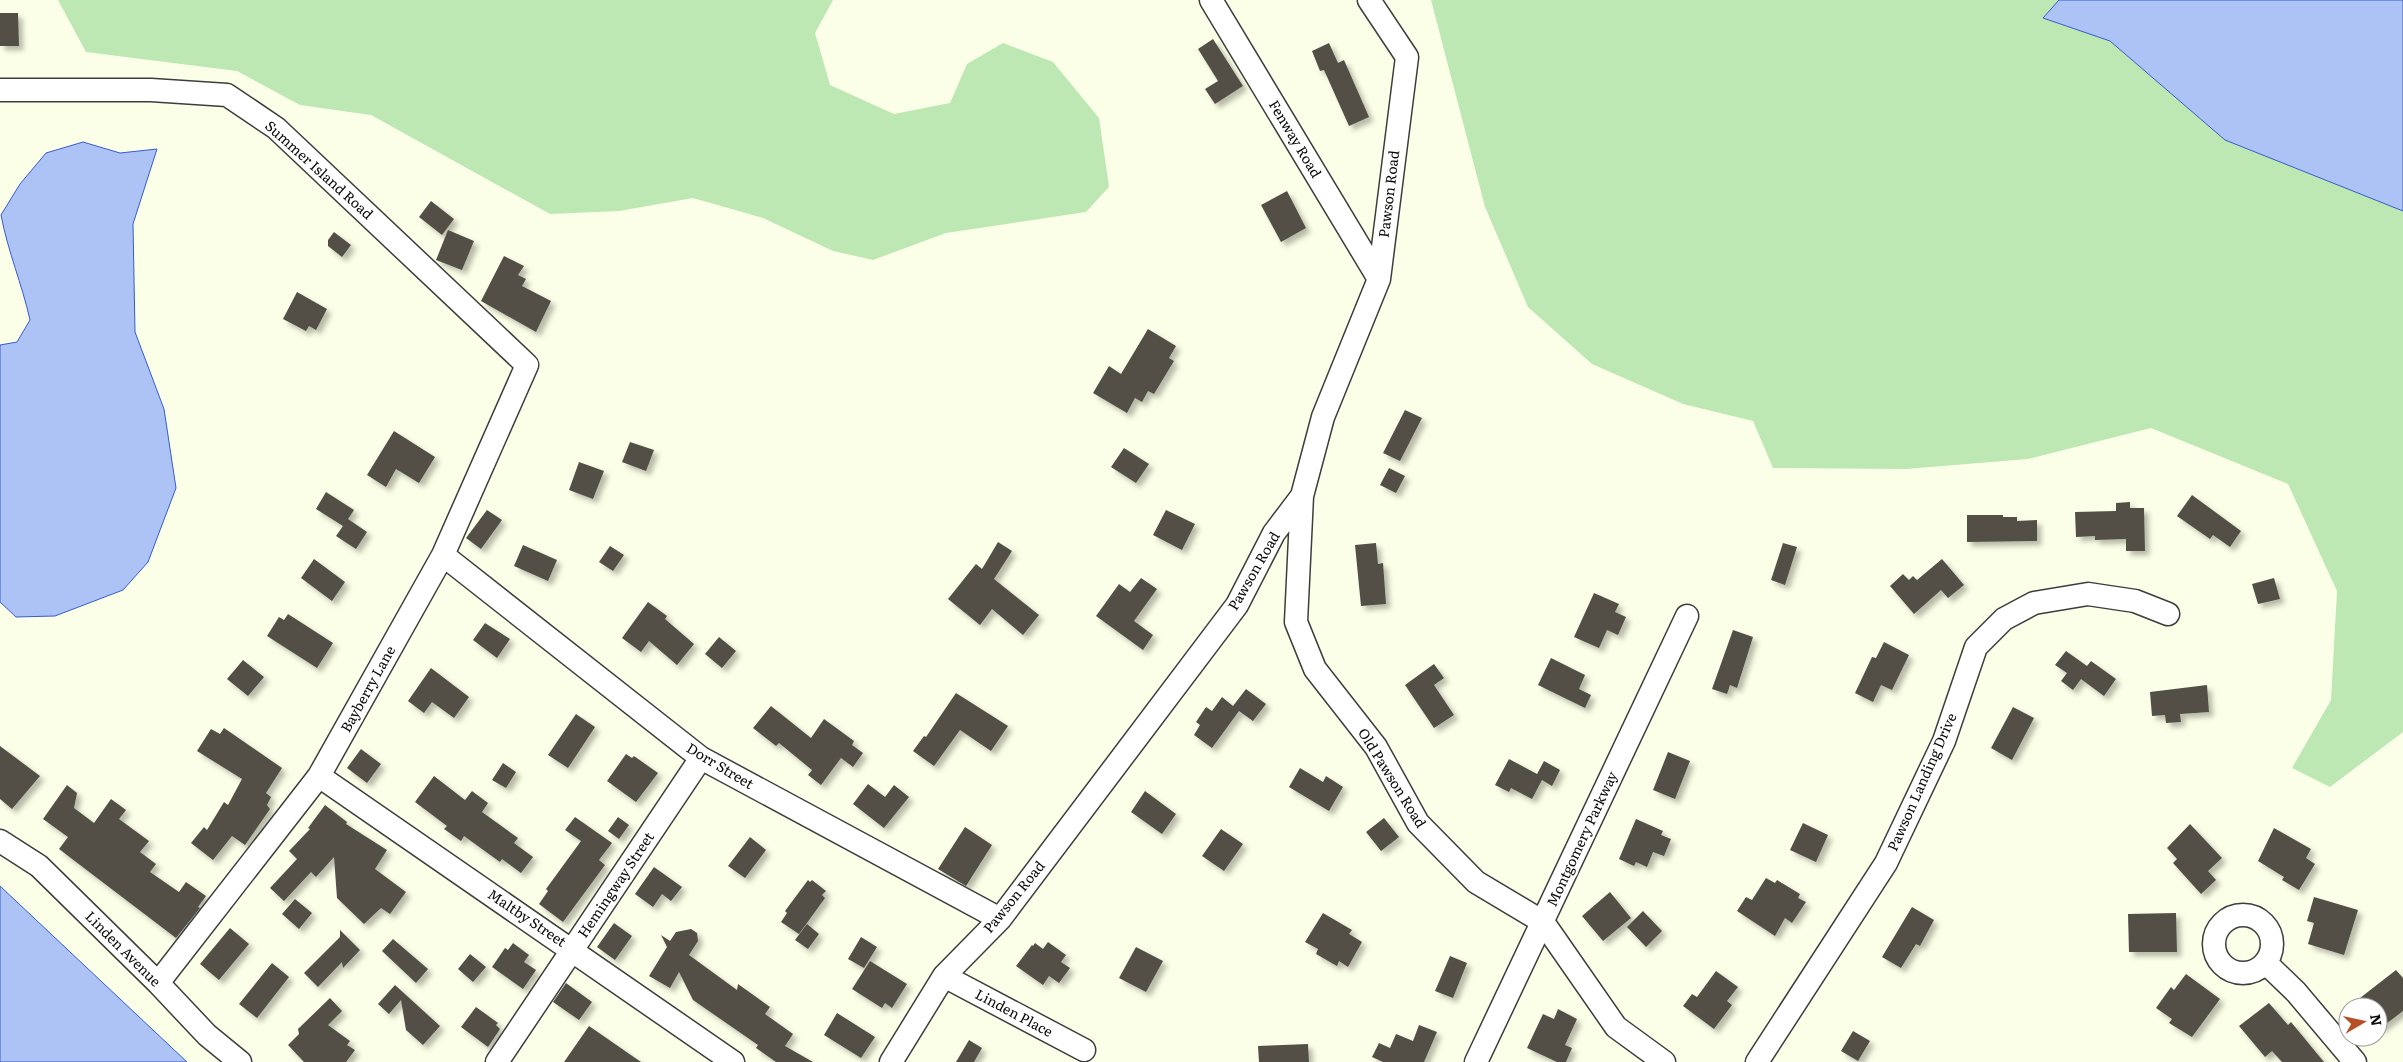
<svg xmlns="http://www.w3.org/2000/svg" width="2403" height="1062" viewBox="0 0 2403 1062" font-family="Literata,serif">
<defs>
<filter id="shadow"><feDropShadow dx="4.5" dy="4.5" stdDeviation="2.5" flood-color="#0004"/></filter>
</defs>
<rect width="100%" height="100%" fill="#fcffe7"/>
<path fill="#bde7b3" d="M 58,0 L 833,0 L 815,33 L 830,85 L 894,114 L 950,103 L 967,64 L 1003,43 L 1053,62 L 1099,118 L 1109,187 L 1086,212 L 946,233 L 873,260 L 833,251 L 763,218 L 693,198 L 619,211 L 550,214 L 371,115 L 300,105 L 237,71 L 86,52 Z
M 1431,0 L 2059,0 L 2043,18 L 2110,41 L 2225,140 L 2403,211 L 2403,732 L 2330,787 L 2292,768 L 2331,700 L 2337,591 L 2288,484 L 2151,428 L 2028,459 L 1906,469 L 1773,468 L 1753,421 L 1683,404 L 1592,364 L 1528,307 L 1485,207 Z"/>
<path fill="#adc2f5" stroke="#355dcb" d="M 2059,0 L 2403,0 L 2403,211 L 2225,140 L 2110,41 L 2043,18 Z
M 83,142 L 120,153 L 157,149 L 133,224 L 135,332 L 164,409 L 176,488 L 148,562 L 123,590 L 55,616 L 16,617 L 0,602 L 0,345 L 17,342 L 30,320 C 22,284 8,252 1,215 L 20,184 L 46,153 Z
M 0,886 L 187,1062 L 0,1062 Z"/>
<path fill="#524f47" filter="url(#shadow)" d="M 0,13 L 18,13 L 19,46 L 0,46 Z
M 1213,39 L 1243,86 L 1215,104 L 1205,89 L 1218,81 L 1198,49 Z
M 1329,43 L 1338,63 L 1344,60 L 1369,117 L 1349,126 L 1324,70 L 1320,71 L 1312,51 Z
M 1287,191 L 1306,228 L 1281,242 L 1261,205 Z
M 431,201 L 454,219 L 442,235 L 419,217 Z
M 448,230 L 474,241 L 462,270 L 436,260 Z
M 334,232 L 351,245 L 342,257 L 328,246 L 328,240 Z
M 504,256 L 524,266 L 518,275 L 526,279 L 522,286 L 551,301 L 536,332 L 481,301 Z
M 297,292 L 327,309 L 316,330 L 309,326 L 306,331 L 283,319 Z
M 1148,329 L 1176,346 L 1169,358 L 1174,361 L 1154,394 L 1148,391 L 1142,402 L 1135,398 L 1127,413 L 1093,393 L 1109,366 L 1121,374 Z
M 1405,410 L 1422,418 L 1400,461 L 1383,453 Z
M 394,431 L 435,457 L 419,483 L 396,469 L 386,487 L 367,475 Z
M 630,442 L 654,450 L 646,471 L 622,462 Z
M 1124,448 L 1149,464 L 1136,483 L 1111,467 Z
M 579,462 L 604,471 L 593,499 L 569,490 Z
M 1389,468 L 1405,476 L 1396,493 L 1380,485 Z
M 326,492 L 354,510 L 348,519 L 367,532 L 356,549 L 336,536 L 343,526 L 316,509 Z
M 2192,495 L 2241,531 L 2230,547 L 2213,535 L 2210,539 L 2177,516 Z
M 2130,502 L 2130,508 L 2144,508 L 2145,551 L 2126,551 L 2126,539 L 2095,540 L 2095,536 L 2076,537 L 2075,512 L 2116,511 L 2116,503 Z
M 487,510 L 502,520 L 481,549 L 466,538 Z
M 1166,510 L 1195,524 L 1182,550 L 1153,535 Z
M 1967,515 L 2003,515 L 2003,517 L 2017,517 L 2017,521 L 2037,520 L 2037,541 L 1967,542 Z
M 998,542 L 1012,551 L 994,579 L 1039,615 L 1023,635 L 992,609 L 980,625 L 948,599 L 976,564 L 982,569 Z
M 1376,543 L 1378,564 L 1383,563 L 1386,604 L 1361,606 L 1355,545 Z
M 1783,543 L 1797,547 L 1785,585 L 1771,580 Z
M 523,545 L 557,560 L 548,581 L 514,566 Z
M 610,546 L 624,555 L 613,571 L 599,562 Z
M 314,559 L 345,582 L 332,601 L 301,578 Z
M 1942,559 L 1964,585 L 1948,598 L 1941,590 L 1914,614 L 1890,586 L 1903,574 L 1909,580 L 1913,576 L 1917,580 Z
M 1141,578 L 1157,589 L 1134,621 L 1153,635 L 1143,650 L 1096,616 L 1119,584 L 1130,592 Z
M 2274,578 L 2280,599 L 2258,604 L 2252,584 Z
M 1594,593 L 1619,604 L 1615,612 L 1626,617 L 1618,635 L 1607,630 L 1599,648 L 1574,637 Z
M 648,602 L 667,616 L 665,619 L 694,644 L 677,665 L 649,641 L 641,652 L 622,638 Z
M 288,614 L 333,643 L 317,668 L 267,636 L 279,617 L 284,620 Z
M 485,623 L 510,639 L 497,658 L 473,640 Z
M 1733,630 L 1753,637 L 1737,688 L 1730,685 L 1727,694 L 1712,689 Z
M 719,637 L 736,651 L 722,668 L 705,654 Z
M 1884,642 L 1909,655 L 1892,690 L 1881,685 L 1873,702 L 1855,693 L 1872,657 L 1876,658 Z
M 2066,651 L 2087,666 L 2091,661 L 2116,679 L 2104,696 L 2081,679 L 2073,690 L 2061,681 L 2067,673 L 2055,665 Z
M 1551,658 L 1585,675 L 1579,689 L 1591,695 L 1585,708 L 1538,685 Z
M 243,660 L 264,677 L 248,696 L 227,679 Z
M 1434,664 L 1444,678 L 1434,685 L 1454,715 L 1434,728 L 1405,685 Z
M 431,668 L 469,697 L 454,718 L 432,702 L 424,713 L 408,701 Z
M 2207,685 L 2209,712 L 2180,714 L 2181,722 L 2166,723 L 2165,715 L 2152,716 L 2150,692 Z
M 1246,689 L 1266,704 L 1253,721 L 1239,711 L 1212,748 L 1194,735 L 1200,725 L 1196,722 L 1206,707 L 1212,711 L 1222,697 L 1233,706 Z
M 956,693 L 1008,726 L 991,751 L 960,730 L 934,766 L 913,751 L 924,736 L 926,737 Z
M 771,706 L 811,738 L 824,719 L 854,741 L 852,745 L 863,753 L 853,767 L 841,758 L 821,785 L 808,775 L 812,770 L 779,743 L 776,746 L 753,728 Z
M 2013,707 L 2034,718 L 2012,760 L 1991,748 Z
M 576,714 L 595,727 L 568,768 L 548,755 Z
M 224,728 L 282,768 L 266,793 L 271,797 L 267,805 L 270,809 L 245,845 L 232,836 L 213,860 L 191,843 L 204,827 L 207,830 L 224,802 L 228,805 L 242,779 L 197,751 L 211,729 L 220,734 Z
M 0,746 L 40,776 L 12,809 L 0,799 Z
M 361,749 L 381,764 L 367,783 L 347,768 Z
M 1668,752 L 1690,761 L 1675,799 L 1653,790 Z
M 626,754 L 632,758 L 634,756 L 658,773 L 636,802 L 607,781 Z
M 1509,759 L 1537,774 L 1544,761 L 1560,770 L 1552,786 L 1542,780 L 1532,799 L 1511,788 L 1509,792 L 1495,785 Z
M 503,763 L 516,772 L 506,788 L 492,780 Z
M 1300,768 L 1323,782 L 1326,776 L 1343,787 L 1329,811 L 1289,787 Z
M 434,776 L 465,800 L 472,791 L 488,803 L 482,812 L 518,838 L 514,843 L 533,857 L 521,873 L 502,859 L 500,862 L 464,836 L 461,841 L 444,829 L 447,826 L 415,802 Z
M 868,784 L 885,797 L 894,785 L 909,797 L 884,828 L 853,804 Z
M 67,785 L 77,793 L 74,808 L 94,823 L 111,799 L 126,810 L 119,819 L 149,841 L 140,852 L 156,864 L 150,872 L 179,892 L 186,882 L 206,896 L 198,907 L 200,908 L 176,938 L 59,849 L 68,837 L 43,819 Z
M 1145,791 L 1176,814 L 1162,834 L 1131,812 Z
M 325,805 L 347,822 L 346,824 L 387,850 L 375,869 L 406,892 L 390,914 L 381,908 L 364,924 L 337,898 L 334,857 L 316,877 L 311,872 L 284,901 L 270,888 L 297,859 L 289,851 L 310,829 L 308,828 Z
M 575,817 L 612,843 L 599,860 L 605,865 L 563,922 L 539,904 L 548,891 L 546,889 L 581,841 L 565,830 Z
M 618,817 L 629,825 L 619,839 L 608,831 Z
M 1384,818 L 1399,837 L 1381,851 L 1366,832 Z
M 1636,819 L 1663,831 L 1661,835 L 1671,839 L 1664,856 L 1653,852 L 1647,867 L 1636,862 L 1634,866 L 1619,859 Z
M 1803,823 L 1828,835 L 1816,862 L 1790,850 Z
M 2190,824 L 2222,858 L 2208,871 L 2216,880 L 2201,894 L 2173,863 L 2177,859 L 2167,848 Z
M 965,827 L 992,845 L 966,886 L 938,869 Z
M 2274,828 L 2311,849 L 2306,858 L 2315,864 L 2299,890 L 2282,880 L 2284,877 L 2258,861 Z
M 1221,829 L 1243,844 L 1224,871 L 1202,856 Z
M 750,837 L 766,850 L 745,878 L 728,866 Z
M 654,867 L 682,887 L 671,901 L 662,894 L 653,907 L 635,894 Z
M 1766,878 L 1775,883 L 1777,880 L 1800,894 L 1798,898 L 1806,902 L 1792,923 L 1785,918 L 1775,936 L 1737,911 L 1746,897 L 1752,900 Z
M 808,880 L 810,882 L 812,880 L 826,891 L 822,895 L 825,898 L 799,934 L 781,922 L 787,913 L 785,911 Z
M 1610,892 L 1631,918 L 1603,941 L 1582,916 Z
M 2314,897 L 2358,910 L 2344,955 L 2308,944 L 2314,923 L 2307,921 Z
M 295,899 L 312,913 L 299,929 L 282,914 Z
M 1912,907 L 1934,920 L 1920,946 L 1916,944 L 1901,968 L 1882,957 Z
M 1643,911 L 1662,931 L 1646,947 L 1627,927 Z
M 1323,913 L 1352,930 L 1349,934 L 1362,942 L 1348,967 L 1339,961 L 1337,966 L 1316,954 L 1318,949 L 1305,942 Z
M 2176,913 L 2177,952 L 2129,952 L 2128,914 Z
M 614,923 L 632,936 L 615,960 L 597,947 Z
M 807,924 L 819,934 L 808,949 L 795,940 Z
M 230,928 L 249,944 L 219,980 L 200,964 Z
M 691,929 L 697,933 L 698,941 L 689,955 L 737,990 L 738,984 L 770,1007 L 765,1014 L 793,1034 L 785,1046 L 813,1062 L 776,1062 L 756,1048 L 758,1045 L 693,1000 L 679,972 L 670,988 L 649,976 L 667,947 L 661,935 L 670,941 L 676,932 Z
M 340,930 L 360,950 L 343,968 L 342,962 L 318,987 L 304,973 L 340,937 Z
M 861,937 L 877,947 L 864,968 L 848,959 Z
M 393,939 L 428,969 L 416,983 L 382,951 Z
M 1048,942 L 1066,955 L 1061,962 L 1070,968 L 1059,983 L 1049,976 L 1043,985 L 1016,966 L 1032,945 L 1033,946 L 1035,943 L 1043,949 Z
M 513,943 L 529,955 L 524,962 L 536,970 L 523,989 L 492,967 L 505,948 L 508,950 Z
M 1136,947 L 1163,961 L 1146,992 L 1119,978 Z
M 470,954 L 486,967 L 473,982 L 458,969 Z
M 1450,956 L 1467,963 L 1453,998 L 1435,991 Z
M 870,961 L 907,984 L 892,1008 L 885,1003 L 882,1008 L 852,989 Z
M 272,963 L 289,977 L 257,1018 L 239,1004 Z
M 2396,970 L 2403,978 L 2403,1011 L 2378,1030 L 2378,1007 L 2367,1007 L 2360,998 Z
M 1716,971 L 1738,987 L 1727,1001 L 1732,1005 L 1714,1029 L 1683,1006 L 1692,994 L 1697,997 Z
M 2186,974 L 2220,999 L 2192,1037 L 2169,1023 L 2172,1019 L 2156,1008 L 2171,987 L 2174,990 Z
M 566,983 L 592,1002 L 579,1020 L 553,1002 Z
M 395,985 L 440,1026 L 423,1045 L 406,1030 L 401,1000 L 389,1014 L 378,1004 Z
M 330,998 L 342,1011 L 328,1025 L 350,1041 L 347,1045 L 355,1050 L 346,1062 L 304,1062 L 288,1045 L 299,1034 L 298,1029 Z
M 2269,1003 L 2288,1025 L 2291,1022 L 2324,1062 L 2282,1062 L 2272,1051 L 2265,1057 L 2239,1026 Z
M 476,1007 L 498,1023 L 496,1025 L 500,1029 L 488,1047 L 461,1027 Z
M 1558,1009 L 1577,1019 L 1565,1045 L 1572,1048 L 1566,1062 L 1557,1062 L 1527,1048 L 1543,1014 L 1554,1019 Z
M 837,1013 L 875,1037 L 861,1058 L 824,1035 Z
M 1419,1025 L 1437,1032 L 1424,1062 L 1383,1062 L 1372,1057 L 1379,1043 L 1390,1048 L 1396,1034 L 1413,1041 Z
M 589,1026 L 641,1062 L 564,1062 Z
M 1853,1031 L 1870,1041 L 1858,1061 L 1841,1051 Z
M 969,1040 L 982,1048 L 974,1062 L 956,1062 Z
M 1308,1044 L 1309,1062 L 1259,1062 L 1258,1046 Z"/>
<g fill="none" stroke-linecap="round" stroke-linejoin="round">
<g stroke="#3d3d3d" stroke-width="25">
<path id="minor" d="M 1211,0 L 1379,279
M 0,90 L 151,90 L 227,95 L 276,128 L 527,365 L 443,555 L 319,776 L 158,983
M 1302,496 L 1296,622 L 1315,669 L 1376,747 L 1418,823 L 1476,882 L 1543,922 L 1616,1027 L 1664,1062
M 443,555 L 701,758 L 1000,919
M 319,776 L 733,1062
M 0,841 L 39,866 L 158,983 L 207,1035 L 240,1062
M2214 944a29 29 0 1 1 58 0a29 29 0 1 1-58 0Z
M 2266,963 L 2296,992 L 2355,1062
M 944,976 L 1084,1050
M 497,1062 L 701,758
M 891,1062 L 944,976 L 1000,919 L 1237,605 L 1274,533 L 1302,496 L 1323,417 L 1379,279 L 1407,57 L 1369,0
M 1476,1062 L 1687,616
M 1757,1062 L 1886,863 L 1944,741 L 1976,647 L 2004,619 L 2034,603 L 2088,594 L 2135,601 L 2168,614"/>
</g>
<use href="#minor" stroke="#fff" stroke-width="22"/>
</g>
<g text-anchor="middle" stroke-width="5" stroke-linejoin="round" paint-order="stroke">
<g font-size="14" fill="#0a0a0a" stroke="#fff">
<text transform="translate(1295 139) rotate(59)" y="5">Fenway Road</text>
<text transform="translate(319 170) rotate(42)" y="5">Summer Island Road</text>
<text transform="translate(1389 194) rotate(-83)" y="5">Pawson Road</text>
<text transform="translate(1254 571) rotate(-60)" y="5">Pawson Road</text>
<text transform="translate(368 689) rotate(-61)" y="5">Bayberry Lane</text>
<text transform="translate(720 766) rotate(31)" y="5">Dorr Street</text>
<text transform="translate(1392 778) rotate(58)" y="5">Old Pawson Road</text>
<text transform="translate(1922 782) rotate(-66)" y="5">Pawson Landing Drive</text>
<text transform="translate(1582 839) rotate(-65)" y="5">Montgomery Parkway</text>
<text transform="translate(616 885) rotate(-56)" y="5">Hemingway Street</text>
<text transform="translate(1014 897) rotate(-51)" y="5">Pawson Road</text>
<text transform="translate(527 918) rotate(34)" y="5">Maltby Street</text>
<text transform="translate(123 949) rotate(45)" y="5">Linden Avenue</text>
<text transform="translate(1014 1013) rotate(28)" y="5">Linden Place</text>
</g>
</g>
<g transform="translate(2363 1022) rotate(81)"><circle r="24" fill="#ffffff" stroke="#9d9d9d"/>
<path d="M0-4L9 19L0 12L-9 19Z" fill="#b74f25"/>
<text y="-8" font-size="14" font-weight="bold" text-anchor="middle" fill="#0a0a0a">N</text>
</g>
</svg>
